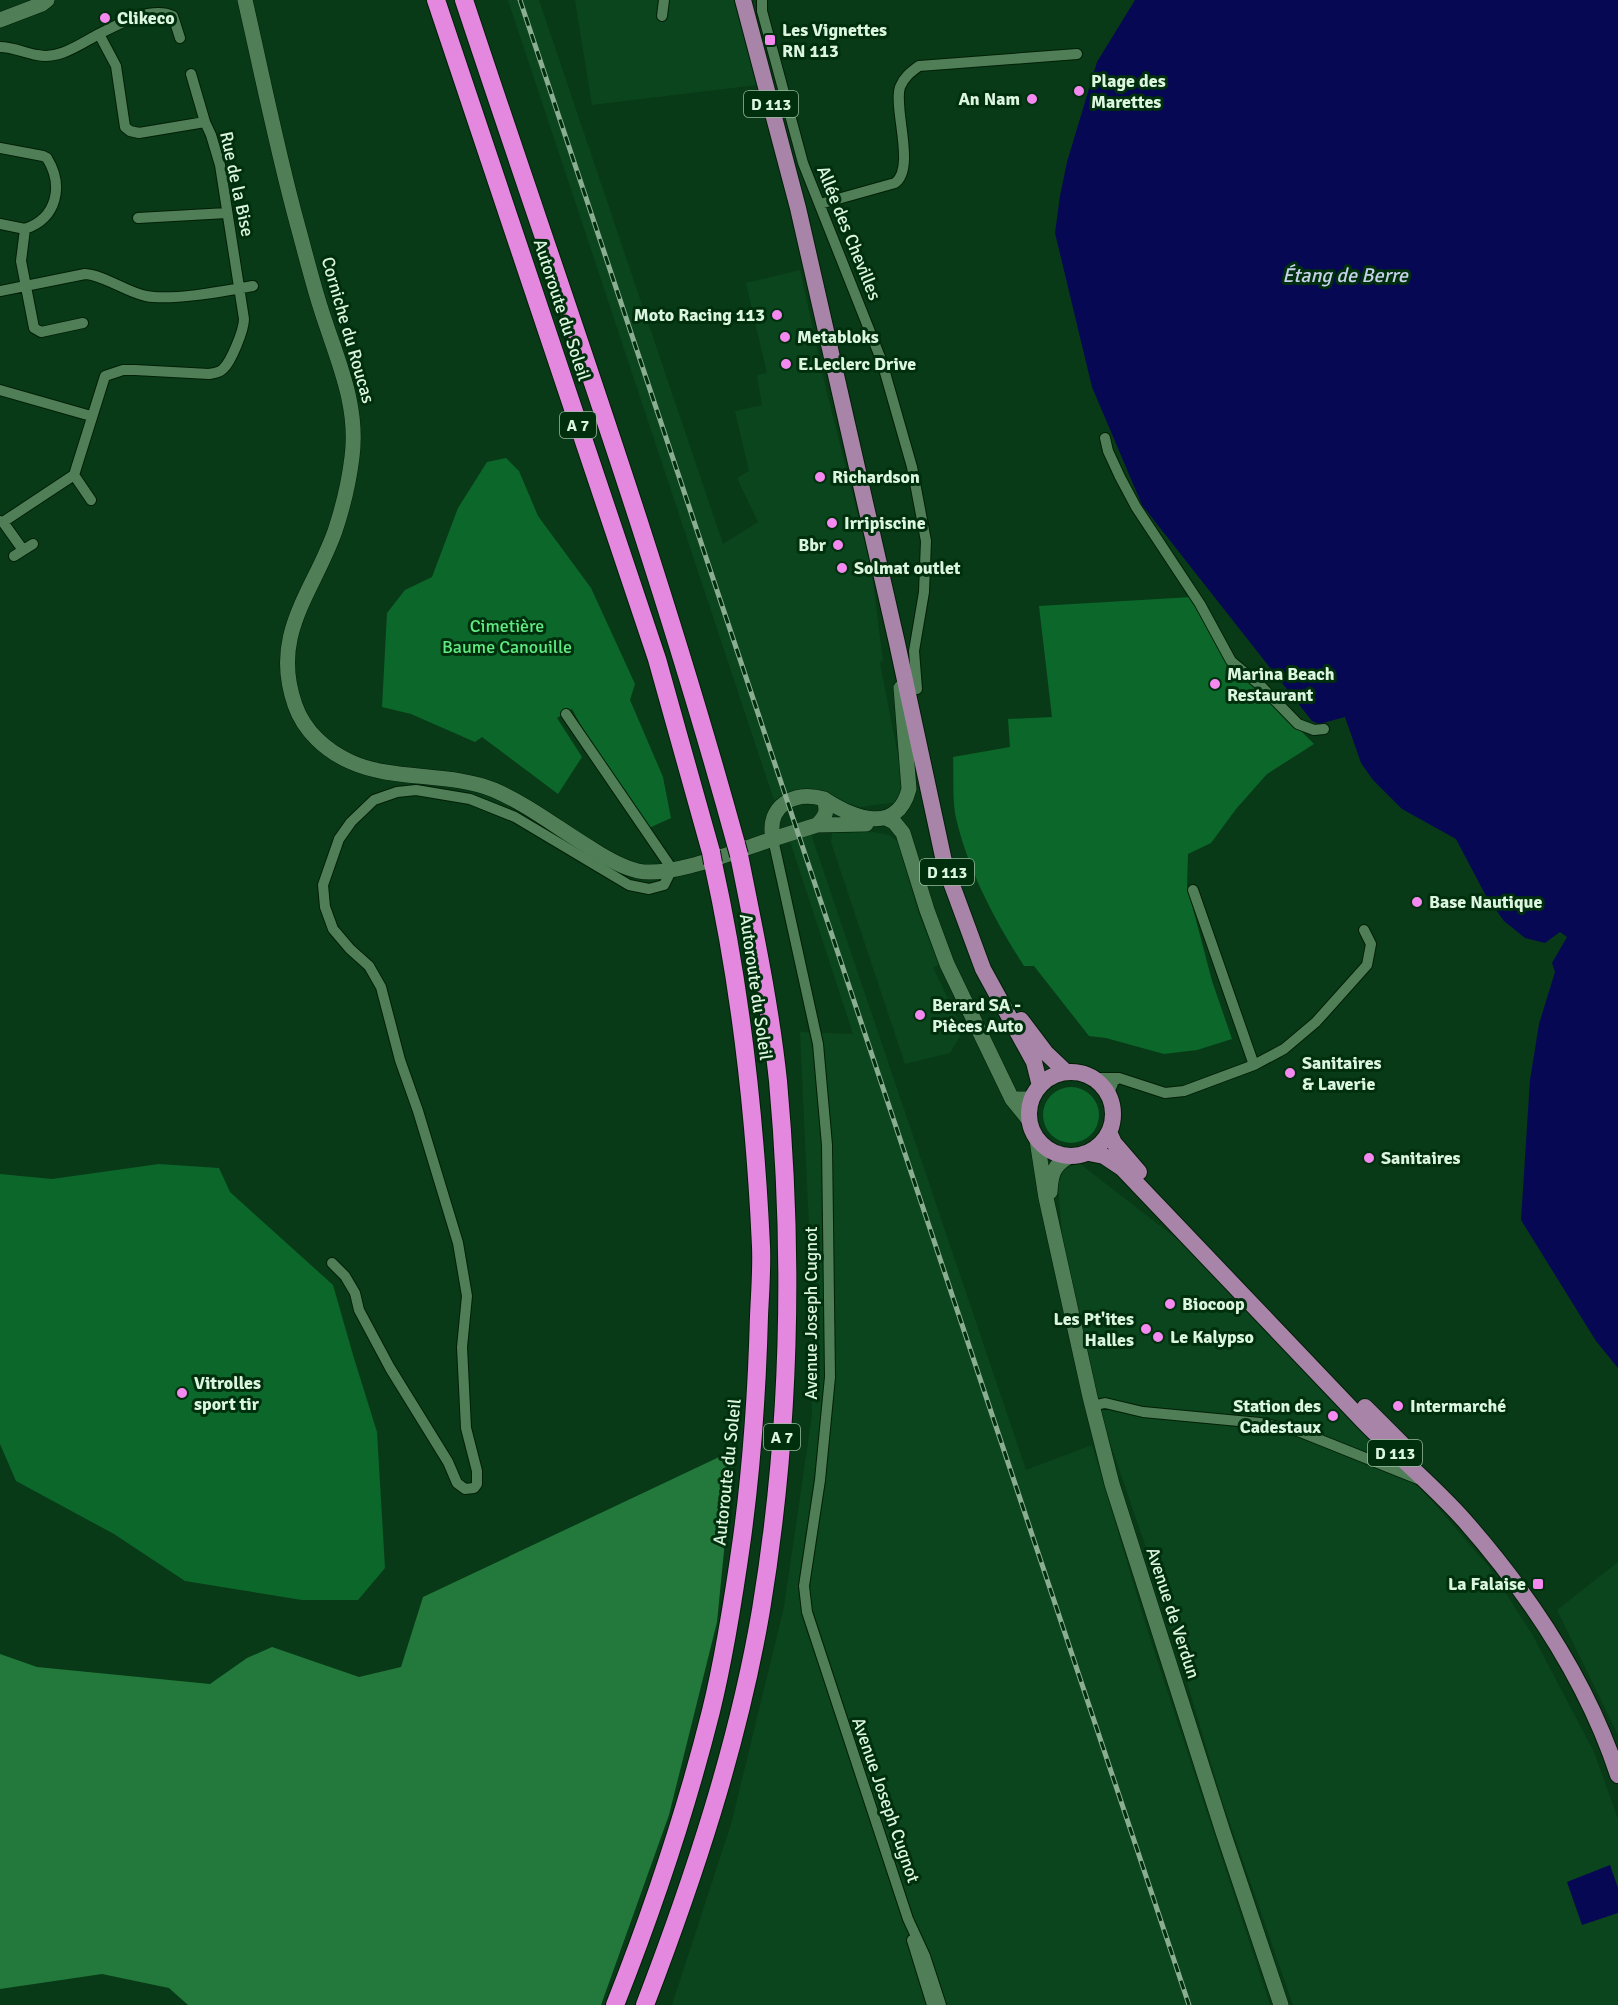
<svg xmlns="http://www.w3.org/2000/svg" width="1618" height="2005" viewBox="0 0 1618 2005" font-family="Signika,sans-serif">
<rect width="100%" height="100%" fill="#093a17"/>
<path fill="#0b451d" d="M 508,0 L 539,0 L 723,544 L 758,522 L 737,478 L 749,471 L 735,411 L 762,405 L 757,375 L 767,373 L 746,283 L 800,270 L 826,389 L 871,567 L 883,661 L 880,663 L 905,792 L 898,802 L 860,807 L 803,790 L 774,800 Z
M 575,0 L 739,0 L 757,85 L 592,105 Z
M 873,832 L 889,835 L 898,842 L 918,912 L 939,965 L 933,967 L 963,1031 L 950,1053 L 905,1064 L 831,842 L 832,833 Z
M 811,834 L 1026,1470 L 1092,1445 L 1147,1629 L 1270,2005 L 672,2005 L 732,1821 L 784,1607 L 812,1415 L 810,1247 L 800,1032 L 853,1034 L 790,841 Z
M 1079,1163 L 1191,1250 L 1432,1501 L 1489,1567 L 1532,1634 L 1594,1752 L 1618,1819 L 1618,2005 L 1293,2005 L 1222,1800 L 1153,1568 L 1103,1422 L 1062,1236 L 1058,1182 L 1065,1169 Z
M 1618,1562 L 1618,1735 L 1557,1610 Z"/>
<path fill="#0c672b" d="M 506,458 L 519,471 L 538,516 L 591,588 L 635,684 L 630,700 L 663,777 L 671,818 L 649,828 L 586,735 L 572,709 L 557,718 L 582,757 L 558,794 L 482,737 L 475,742 L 411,714 L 382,707 L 387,613 L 405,590 L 432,577 L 458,508 L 487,462 Z
M 1192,597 L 1218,648 L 1314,744 L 1267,774 L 1236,809 L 1211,843 L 1188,854 L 1187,886 L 1212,981 L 1232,1039 L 1197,1050 L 1164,1054 L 1106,1038 L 1089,1036 L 1034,966 L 1024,966 C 995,921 968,870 956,818 C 952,799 954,777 953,757 L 1010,747 L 1008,719 L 1052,717 L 1039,606 Z
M1043 1115a28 28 0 1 1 56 0a28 28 0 1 1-56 0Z
M 159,1164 L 219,1168 L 230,1192 L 333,1285 L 353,1355 L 377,1432 L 385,1568 L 358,1600 L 302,1600 L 185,1581 L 114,1534 L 16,1481 L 0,1444 L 0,1174 L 52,1179 Z"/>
<path fill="#22793b" d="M 734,1450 L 717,1622 L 669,1815 L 601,2005 L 188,2005 L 169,1988 L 102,1974 L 0,1989 L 0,1654 L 37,1667 L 210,1684 L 247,1658 L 272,1647 L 359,1677 L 401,1667 L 423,1597 Z"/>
<path fill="#070853" d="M 1135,0 L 1618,0 L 1618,1368 L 1596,1341 L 1521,1220 L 1530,1080 L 1539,1024 L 1555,972 L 1552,963 L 1567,937 L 1560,932 L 1545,943 L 1525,938 L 1504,921 L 1486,896 L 1456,839 L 1402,809 L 1373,780 L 1361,763 L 1345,717 L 1319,724 L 1312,721 L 1142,505 L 1092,387 L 1055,233 L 1060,196 L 1067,162 L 1097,62 Z
M 1610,1865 L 1618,1888 L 1618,1913 L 1582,1925 L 1567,1882 Z"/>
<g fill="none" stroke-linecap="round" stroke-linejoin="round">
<g stroke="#001f06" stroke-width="12">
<path id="minor" d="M 762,0 L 762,11 L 803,163 L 882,362 L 912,467 L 926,541 L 924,592 L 914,651 L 917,689
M 662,16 L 664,0
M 99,34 C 118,24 151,6 173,16 L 180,38
M 0,47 C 13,47 25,53 37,55 C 59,60 80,44 99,34 L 116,66 L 125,127 L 130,131 L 139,133 L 205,122 L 211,135 L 220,165 L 244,319 C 244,330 231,362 223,369 C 219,373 214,373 209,374 L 135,370 L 123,370 L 105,376 L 74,475 L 3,522 L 0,521
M 191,74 L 205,122
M 0,148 L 43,156 L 47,158 C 64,186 57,218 25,229 L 21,261 L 34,328 L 41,332 L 83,323
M 820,204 L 895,183 C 916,168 893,108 900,87 C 904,77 911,72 919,66 L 1077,54
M 138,218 L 227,213
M 0,224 L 25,229
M 0,291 L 85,274 C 104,275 126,292 146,296 C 172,301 225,291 253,286
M 0,390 L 91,416
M 1105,438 L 1108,451 L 1120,477 L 1136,507 L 1200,604 L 1231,661 L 1261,686 L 1298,724 L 1314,730 L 1324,729
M 74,475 L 91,500
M 3,522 L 23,550
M 14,556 L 33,544
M 773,839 L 818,1044 L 827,1145 L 830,1377 L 820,1480 L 804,1586 L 807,1612 L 908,1919 L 925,1956 L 941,2005
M 1193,890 L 1254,1065
M 1093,1078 L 1119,1078 L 1165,1093 L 1184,1091 L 1254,1065 L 1284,1049 L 1316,1022 L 1367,965 L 1371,944 L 1364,930
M 1108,1095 L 1114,1081 L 1119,1078
M 332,1263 L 345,1276 L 355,1293 L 359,1310 L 390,1368 L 448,1462 L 457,1483 L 465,1489 L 474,1488 L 477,1484 L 477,1471 L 466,1428 L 462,1347 L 467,1296 L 458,1243 L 418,1111 L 400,1060 L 381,987 L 369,966 L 350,949 L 333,929 L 325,907 L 323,885 L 339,839 L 351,822 L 374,800 L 397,792 L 416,790 L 470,799 L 515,817 L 629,885 L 649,889 L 664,885 L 672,869 L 566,714
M 1092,1406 L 1105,1403 L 1143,1412 L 1260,1423 L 1298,1431 L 1418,1479
M 912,1940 L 932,2005"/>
</g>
<g stroke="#001f06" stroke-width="16">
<path id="secondary" d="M 245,0 C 262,74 277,150 297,223 C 305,252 312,281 321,309 C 336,357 359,404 352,457 C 349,482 343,507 335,531 C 313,593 270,634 295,705 C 304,731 326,751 351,762 C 392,781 451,772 494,790 C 529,805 560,830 592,849 C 606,858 621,867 638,871 C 672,878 738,850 773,839
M 0,20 L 42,4 L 47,0
M 824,799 C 853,818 897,836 909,789 L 901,688
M 886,818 L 894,822 L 903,833 L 927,910 L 947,964 L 1012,1099 L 1029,1120
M 817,825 C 826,816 828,811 824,799 C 794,790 766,806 773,839 L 817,825 L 866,824
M 1012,1099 L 1031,1099
M 1037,1140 L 1046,1198 L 1090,1397 L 1112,1484 L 1223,1832 L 1281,2005
M 1050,1192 C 1051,1175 1053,1166 1068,1157"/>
</g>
<g stroke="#001f06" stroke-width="18">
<path id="primary" d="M 743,0 L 798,208 L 897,643 L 945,866 L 983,969 L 1034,1062 L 1040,1086
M 1021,1020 L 1046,1053 L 1066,1072
M1029 1114a42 42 0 1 1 84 0a42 42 0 1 1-84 0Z
M 1109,1132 L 1114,1143 L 1139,1172
M 1089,1153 L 1104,1156 L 1122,1168 C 1202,1252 1283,1337 1363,1421 C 1396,1455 1433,1485 1464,1520 C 1529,1594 1587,1681 1618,1775
M 1365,1407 L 1410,1452"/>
</g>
<g stroke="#001f06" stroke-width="20">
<path id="motorway" d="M 436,0 L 657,659 L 711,852
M 464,0 C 557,281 658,559 736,844
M 615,2005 C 653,1909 686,1811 711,1711 C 725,1654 734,1595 742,1538 C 752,1464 757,1390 759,1316 C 760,1293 762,1269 761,1246 C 755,1117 741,989 713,863
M 645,2005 C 694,1877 738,1745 761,1610 C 790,1435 794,1257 778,1081 C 770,1005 754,930 739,855"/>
</g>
<use href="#minor" stroke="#4f7e57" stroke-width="10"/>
<use href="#secondary" stroke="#4f7e57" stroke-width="15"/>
<use href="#primary" stroke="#a884a8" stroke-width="16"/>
<use href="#motorway" stroke="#e388de" stroke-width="18"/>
<g stroke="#8bad92" stroke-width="5">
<path id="rail" d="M 520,0 L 1189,2005"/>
</g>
<use href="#rail" stroke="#002f0d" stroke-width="3" stroke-dasharray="9" stroke-linecap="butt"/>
<g stroke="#001f06" stroke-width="20" stroke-linecap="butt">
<path id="motorway-bridge" d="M 736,844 L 739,855
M 711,852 L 713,863"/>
</g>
<use href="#motorway-bridge" stroke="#e388de" stroke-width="18"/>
</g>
<g fill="#f489ef" stroke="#002f0d" stroke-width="2">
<circle cx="105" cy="18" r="6"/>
<rect x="764" y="34" width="12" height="12" rx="3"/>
<circle cx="1079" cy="91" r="6"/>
<circle cx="1032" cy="99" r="6"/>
<circle cx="777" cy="315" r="6"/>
<circle cx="785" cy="337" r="6"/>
<circle cx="786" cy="364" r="6"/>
<circle cx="820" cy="477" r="6"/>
<circle cx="832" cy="523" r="6"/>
<circle cx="838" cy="545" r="6"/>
<circle cx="842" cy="568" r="6"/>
<circle cx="1215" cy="684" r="6"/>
<circle cx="1417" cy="902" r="6"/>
<circle cx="920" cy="1015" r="6"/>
<circle cx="1290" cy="1073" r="6"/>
<circle cx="1369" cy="1158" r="6"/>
<circle cx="1170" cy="1304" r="6"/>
<circle cx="1146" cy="1329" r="6"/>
<circle cx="1158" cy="1337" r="6"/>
<circle cx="182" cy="1393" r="6"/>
<circle cx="1398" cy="1406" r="6"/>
<circle cx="1333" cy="1416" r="6"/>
<rect x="1532" y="1578" width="12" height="12" rx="3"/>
</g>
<g text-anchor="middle" stroke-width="6" stroke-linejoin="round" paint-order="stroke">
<g fill="#002f0d" stroke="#9abaa0" stroke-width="1.5">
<rect x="744" y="91" width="54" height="26" rx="4.5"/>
<rect x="560" y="412" width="36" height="26" rx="4.5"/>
<rect x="920" y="859" width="54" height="26" rx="4.5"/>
<rect x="764" y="1424" width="36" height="26" rx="4.5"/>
<rect x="1368" y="1440" width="54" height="26" rx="4.5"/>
</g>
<g font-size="16" font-weight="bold" fill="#dcf5df">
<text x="771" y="110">D 113</text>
<text x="578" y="431">A 7</text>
<text x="947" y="878">D 113</text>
<text x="782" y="1443">A 7</text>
<text x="1395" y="1459">D 113</text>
</g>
<g font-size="18" font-weight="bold" fill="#dcf5df" stroke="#002f0d" text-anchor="start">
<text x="117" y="24">Clikeco</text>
<text x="782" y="36">Les Vignettes<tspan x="782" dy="21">RN 113</tspan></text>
<text x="1091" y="87">Plage des<tspan x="1091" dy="21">Marettes</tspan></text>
<text x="1020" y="105" text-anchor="end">An Nam</text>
<text x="765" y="321" text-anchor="end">Moto Racing 113</text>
<text x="797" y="343">Metabloks</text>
<text x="798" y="370">E.Leclerc Drive</text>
<text x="832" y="483">Richardson</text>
<text x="844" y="529">Irripiscine</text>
<text x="826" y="551" text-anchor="end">Bbr</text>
<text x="854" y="574">Solmat outlet</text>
<text x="1227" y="680">Marina Beach<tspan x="1227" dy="21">Restaurant</tspan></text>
<text x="1429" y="908">Base Nautique</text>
<text x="932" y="1011">Berard SA -<tspan x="932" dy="21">Pièces Auto</tspan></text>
<text x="1302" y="1069">Sanitaires<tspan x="1302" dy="21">&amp; Laverie</tspan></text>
<text x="1381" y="1164">Sanitaires</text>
<text x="1182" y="1310">Biocoop</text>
<text x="1134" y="1325" text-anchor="end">Les Pt'ites<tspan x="1134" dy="21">Halles</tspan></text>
<text x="1170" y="1343">Le Kalypso</text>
<text x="194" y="1389">Vitrolles<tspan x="194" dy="21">sport tir</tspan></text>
<text x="1321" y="1412" text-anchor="end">Station des<tspan x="1321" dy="21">Cadestaux</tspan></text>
<text x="1410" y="1412">Intermarché</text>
<text x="1526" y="1590" text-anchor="end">La Falaise</text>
</g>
<g font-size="18" fill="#dcf5df" stroke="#002f0d">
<text transform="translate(237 184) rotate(78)" y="6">Rue de la Bise</text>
<text transform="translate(849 233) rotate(68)" y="6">Allée des Chevilles</text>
<text transform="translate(562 310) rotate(72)" y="6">Autoroute du Soleil</text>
<text transform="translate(348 330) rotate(74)" y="6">Corniche du Roucas</text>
<text transform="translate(756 987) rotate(82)" y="6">Autoroute du Soleil</text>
<text transform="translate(811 1313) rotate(-90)" y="6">Avenue Joseph Cugnot</text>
<text transform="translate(727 1472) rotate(-84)" y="6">Autoroute du Soleil</text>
<text transform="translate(1173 1613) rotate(72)" y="6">Avenue de Verdun</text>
<text transform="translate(886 1800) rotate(71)" y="6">Avenue Joseph Cugnot</text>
</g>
<g font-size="18" fill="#61eb82" stroke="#002f0d">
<text x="507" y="632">Cimetière<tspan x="507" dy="21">Baume Canouille</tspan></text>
</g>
<g font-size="20" font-style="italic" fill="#c7d1eb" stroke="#002f0d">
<text x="1345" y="282">Étang de Berre</text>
</g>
</g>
</svg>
